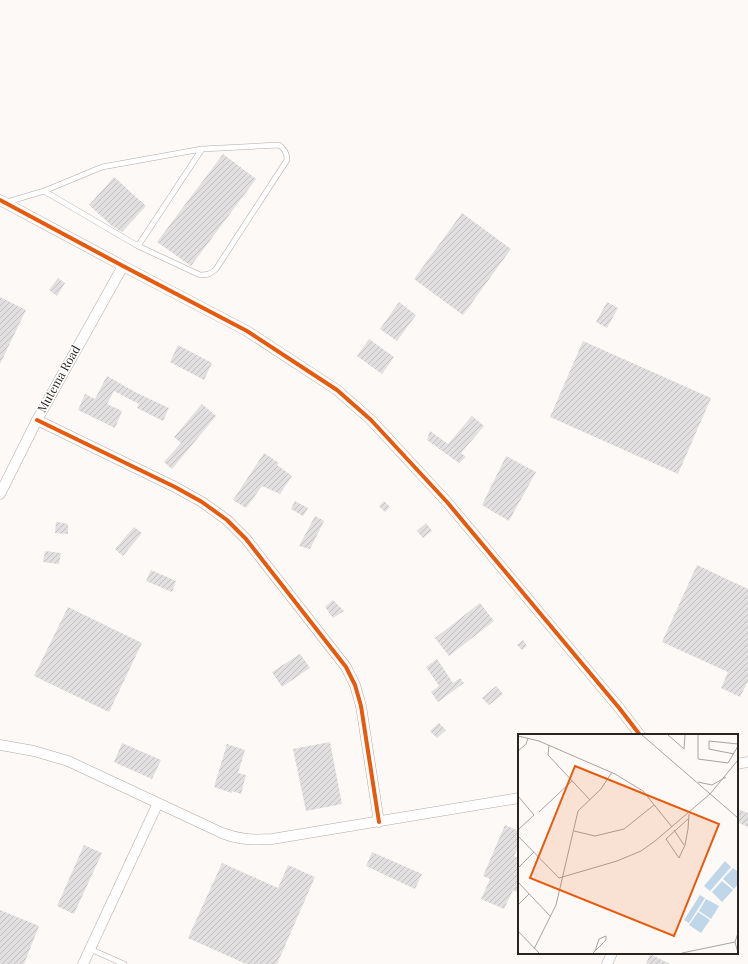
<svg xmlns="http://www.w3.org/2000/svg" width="748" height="964" viewBox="0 0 748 964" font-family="'Playfair Display',serif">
<defs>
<pattern id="building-hatch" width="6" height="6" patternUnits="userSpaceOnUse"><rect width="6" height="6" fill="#e1dfe0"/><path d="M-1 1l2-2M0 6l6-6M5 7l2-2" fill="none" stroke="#c1bfc0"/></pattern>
</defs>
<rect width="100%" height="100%" fill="#fcf9f6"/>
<path fill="url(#building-hatch)" d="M 223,154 L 256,179 L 191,266 L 157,242 Z
M 114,177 L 146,206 L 122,232 L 112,226 L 89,205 Z
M 462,213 L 511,249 L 463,315 L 414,279 Z
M 58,278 L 65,283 L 57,296 L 49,290 Z
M 0,297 L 26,310 L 0,364 Z
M 399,302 L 416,315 L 397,341 L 380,329 Z
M 607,302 L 618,308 L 607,328 L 596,322 Z
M 369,339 L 394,357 L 382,374 L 357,356 Z
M 583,341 L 711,398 L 678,474 L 550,417 Z
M 178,345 L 212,363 L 204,380 L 170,362 Z
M 107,376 L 137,393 L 169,408 L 163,421 L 137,408 L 139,404 L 114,391 L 107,404 L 122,411 L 115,428 L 78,410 L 85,394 L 95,399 Z
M 202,404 L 216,416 L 172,469 L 164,462 L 181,443 L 174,437 Z
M 472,416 L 484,426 L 461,453 L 466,457 L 459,463 L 427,440 L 430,431 L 448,444 Z
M 264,453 L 279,463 L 277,465 L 292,476 L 280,494 L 262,486 L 246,508 L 233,500 Z
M 506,456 L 536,472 L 509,521 L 482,505 Z
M 295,501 L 308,508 L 303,516 L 291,509 Z
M 384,501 L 390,507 L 385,512 L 379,506 Z
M 315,516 L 324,521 L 310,549 L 299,546 Z
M 56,522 L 68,524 L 68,534 L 55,533 Z
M 426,523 L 432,531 L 423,538 L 417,531 Z
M 134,527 L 142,533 L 123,556 L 115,549 Z
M 45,551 L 61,553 L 59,564 L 43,562 Z
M 697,565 L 748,589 L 748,681 L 740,697 L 721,688 L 728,672 L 662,642 Z
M 151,570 L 176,581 L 172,592 L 146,581 Z
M 333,600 L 344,611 L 333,618 L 325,607 Z
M 480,603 L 494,621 L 449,656 L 435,638 Z
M 68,607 L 142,643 L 109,712 L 34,676 Z
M 523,640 L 527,646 L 522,650 L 517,645 Z
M 300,654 L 310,668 L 282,687 L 272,672 Z
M 437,659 L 453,683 L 460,678 L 464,683 L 438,702 L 431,692 L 439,686 L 426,667 Z
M 496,686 L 503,694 L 489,705 L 482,698 Z
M 439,723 L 446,730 L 437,738 L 430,731 Z
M 330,742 L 342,804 L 306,811 L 293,749 Z
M 122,743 L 161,760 L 152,779 L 114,762 Z
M 227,744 L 245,750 L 238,773 L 246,775 L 241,794 L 232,791 L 232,793 L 214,787 Z
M 737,809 L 748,813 L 748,827 L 737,822 Z
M 505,825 L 519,831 L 519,845 L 514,856 L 519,858 L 519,893 L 513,890 L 504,909 L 481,899 L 490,879 L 483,876 Z
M 84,845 L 102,853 L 74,914 L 57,906 Z
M 372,852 L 422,874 L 415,889 L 366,866 Z
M 222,863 L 278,888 L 288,865 L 315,877 L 277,964 L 246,964 L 188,938 Z
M 0,910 L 39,926 L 24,964 L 0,964 Z
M 650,954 L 670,964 L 646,964 Z"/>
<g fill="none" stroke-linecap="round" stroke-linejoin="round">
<g stroke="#b0aba8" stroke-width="6">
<path id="lane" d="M 7,202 L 44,191 L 102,167 L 202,149 L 279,145 C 285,149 287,153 287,160 L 216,269 C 211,274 207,275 200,275 L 138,246 L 44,191
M 138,246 L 202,149
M 90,949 L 124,964"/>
</g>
<g stroke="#b0aba8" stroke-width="11">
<path id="street" d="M 0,200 L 123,266 L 247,331 L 337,390 L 371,420 L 447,502 L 620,709 L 640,735
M 37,420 L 175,487 L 202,502 L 227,520 L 246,539 L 346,667 L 355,685 L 361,706 L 379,822
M 0,494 L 37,420 L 123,266
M 0,745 L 34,751 L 68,761 L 222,833 C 240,840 253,840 272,839 L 519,798
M 737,764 L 748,762
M 83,964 L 158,803
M 607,964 L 612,953"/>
</g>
<use href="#lane" stroke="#fffefe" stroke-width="5"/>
<use href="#street" stroke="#fffefe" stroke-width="10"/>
<g stroke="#fff" stroke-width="6">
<path id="cycleway" d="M 0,200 L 123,266 L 247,331 L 337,390 L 371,420 L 447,502 L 620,709 L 640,735
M 37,420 L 175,487 L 202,502 L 227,520 L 246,539 L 346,667 L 355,685 L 361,706 L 379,822"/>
</g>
<use href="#cycleway" stroke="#e8590c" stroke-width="4"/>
</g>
<g text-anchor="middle" stroke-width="3" stroke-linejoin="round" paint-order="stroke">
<g font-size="12" fill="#2a2420" stroke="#fff">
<text transform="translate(59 379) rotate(-61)" y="4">Mutema Road</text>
</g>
</g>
<g transform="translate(518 734)">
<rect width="220" height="220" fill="#fcf9f6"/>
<path d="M 207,127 L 213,133 L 192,157 L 186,152 ZM 215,134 L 220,138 L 220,150 L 216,155 L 205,145 ZM 204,147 L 215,156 L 204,168 L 194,158 ZM 182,161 L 187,164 L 171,189 L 166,186 ZM 188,165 L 201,172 L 193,185 L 181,177 ZM 180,178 L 192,186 L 183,199 L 171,191 Z" fill="#bfd7e9"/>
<path fill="none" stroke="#a8a4a0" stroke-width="1" d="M 124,1 L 220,84M 150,1 L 166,15M 180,1 L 180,25 L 210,29 L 220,12M 0,2 L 21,7 L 97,40 L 125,57 L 154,93M 31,11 L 30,21 L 72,66M 166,15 L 167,1M 0,17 L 8,10 L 10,4M 216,20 L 191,15 L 191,7 L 220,10M 180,48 L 194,51 L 208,43M 0,62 L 16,81 L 0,96M 21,78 L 54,47M 170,85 L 148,105 L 161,124 L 167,111 L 170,95 L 171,80M 156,96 L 166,111M 56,97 L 77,102 L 106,95 L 136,71M 0,102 L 41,144 L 99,127 L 123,117 L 137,107 L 192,60 L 220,26M 0,134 L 16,118M 0,148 L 32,182M 0,171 L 11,160M 0,197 L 21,219M 16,215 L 38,171 L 60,77 L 83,55 L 94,38M 75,219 L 88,206 L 88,202 L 81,205 L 77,217M 164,219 L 217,208M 220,219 L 217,208 L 220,199"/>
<path fill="#e8590c" fill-opacity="0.15" stroke="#e8590c" stroke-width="2" d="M 57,32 L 201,90 L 156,202 L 12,144 Z"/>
<rect width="220" height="220" fill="none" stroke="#2a2420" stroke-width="2"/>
</g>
</svg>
